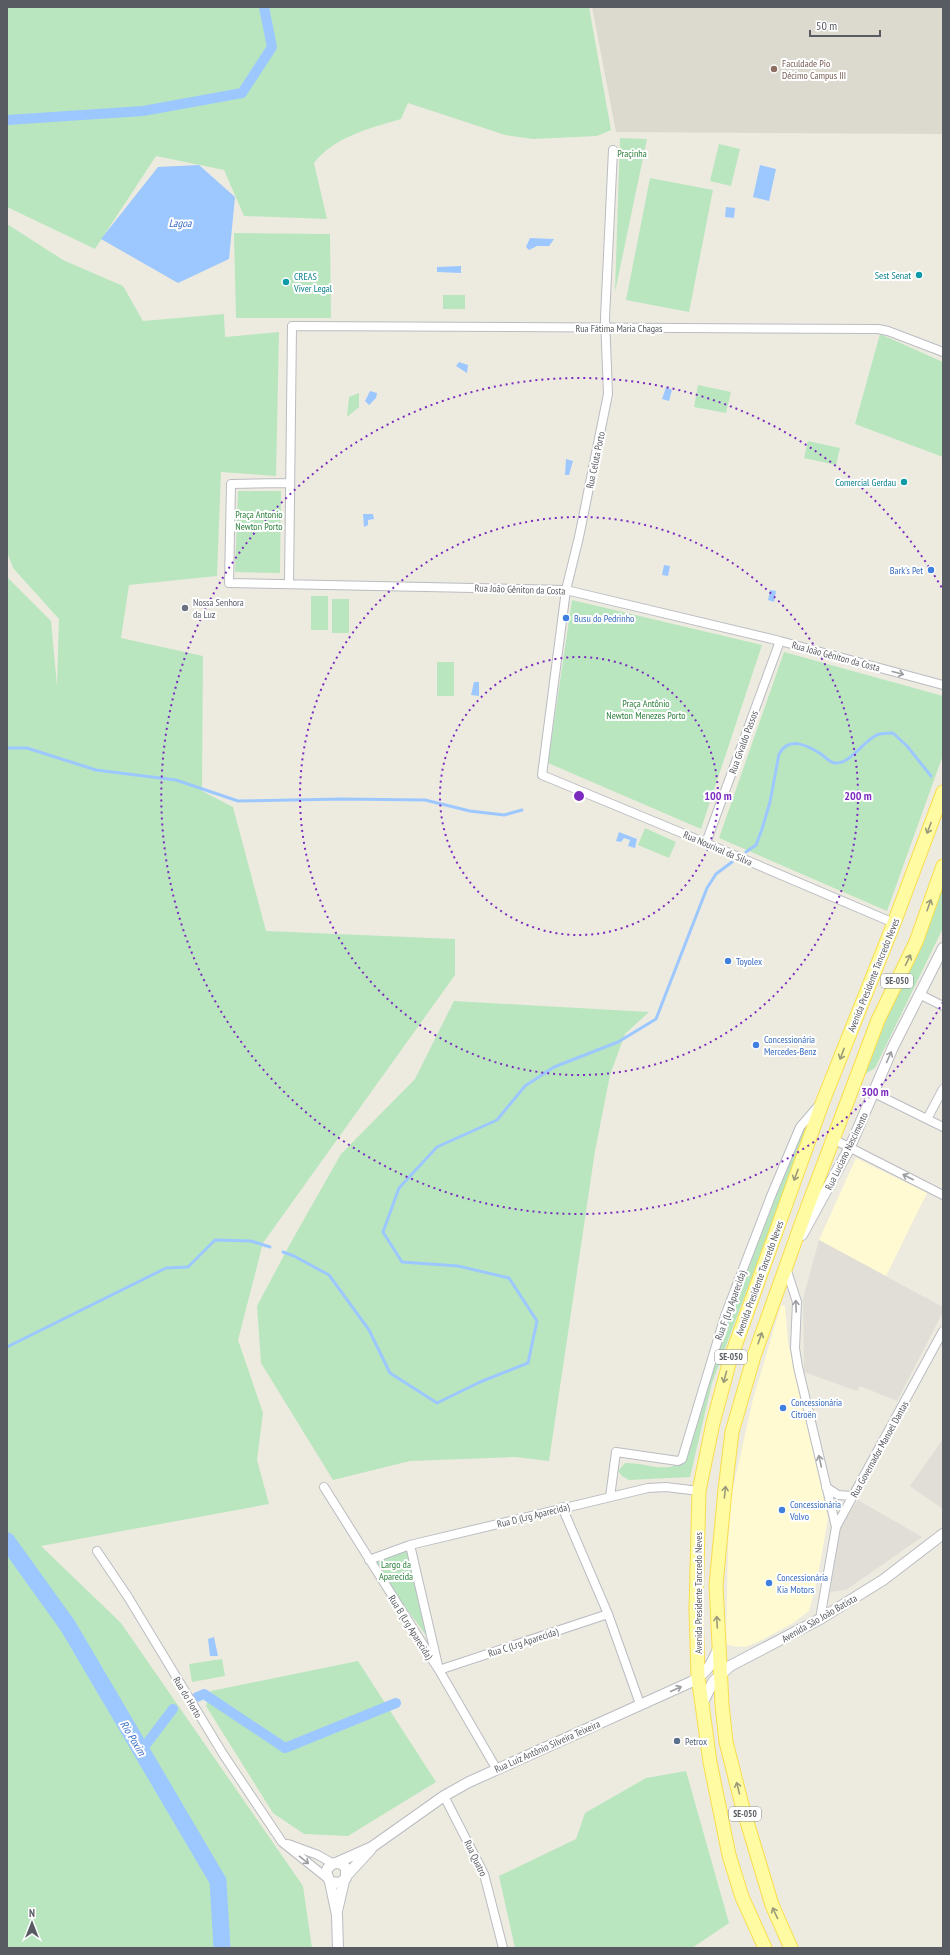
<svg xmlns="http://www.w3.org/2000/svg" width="950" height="1955" viewBox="0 0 950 1955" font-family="'PT Sans Narrow',sans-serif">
<rect width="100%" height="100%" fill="#edebdf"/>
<path fill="#fffad2" d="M 856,1158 L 927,1193 L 886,1276 L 819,1240 Z
M 781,1305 L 785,1306 L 788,1342 L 828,1518 L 817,1581 L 809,1611 L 793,1623 L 762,1640 L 745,1647 L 732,1646 L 726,1644 L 729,1506 L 753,1399 Z"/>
<path fill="#e0ded7" d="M 819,1240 L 943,1307 L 943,1312 L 897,1401 L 860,1386 L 857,1391 L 804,1372 L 803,1299 Z
M 943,1439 L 943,1509 L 910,1486 Z
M 858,1500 L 922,1537 L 846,1590 L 830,1592 L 840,1527 Z"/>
<path fill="#dcdace" d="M 592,7 L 943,7 L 943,134 L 616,132 Z"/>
<path fill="#b9e6bf" d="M 7,7 L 589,7 L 611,130 L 597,136 L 533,139 L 505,135 L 408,103 L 401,119 C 370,128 334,137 314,163 L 327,219 L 244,216 L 224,170 L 156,156 L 95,249 L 7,207 Z
M 620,138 L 647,139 L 615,292 Z
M 719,144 L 740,149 L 731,186 L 710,181 Z
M 650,178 L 713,190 L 689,312 L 626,300 Z
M 7,224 L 63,260 L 123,286 L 143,321 L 224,314 L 225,337 L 279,332 L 276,476 L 221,472 L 217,576 L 129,585 L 121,638 L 203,656 L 202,791 L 233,807 L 266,931 L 455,939 L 455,975 L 263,1243 L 238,1340 L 263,1413 L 257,1460 L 269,1504 L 41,1546 L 121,1623 L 303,1886 L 312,1948 L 7,1948 L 7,577 L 51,621 L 57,686 L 59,619 L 13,568 L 7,552 Z
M 234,233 L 330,234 L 331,318 L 236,318 Z
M 443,295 L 465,295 L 465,309 L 443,309 Z
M 880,334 L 943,362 L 943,457 L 855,424 Z
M 698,385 L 731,392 L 726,413 L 694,407 Z
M 359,393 L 359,407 L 347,417 L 349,397 Z
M 808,441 L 840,448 L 836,465 L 804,458 Z
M 238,491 L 281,491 L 280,573 L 235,572 Z
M 311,596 L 328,596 L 328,630 L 311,630 Z
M 332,599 L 349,599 L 349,633 L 332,633 Z
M 572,600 L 762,645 L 701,829 L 548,763 Z
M 784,652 L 943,696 L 943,755 L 887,911 L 719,838 Z
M 437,662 L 454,662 L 454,696 L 437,696 Z
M 645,828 L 676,842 L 669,858 L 638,845 Z
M 943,873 L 943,928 L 875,1068 L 865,1074 Z
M 454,1001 L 649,1012 L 625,1034 L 610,1075 L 595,1151 L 549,1461 L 515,1457 L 410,1461 L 333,1480 L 261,1363 L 257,1306 L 290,1244 L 341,1154 L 415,1079 Z
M 803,1125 L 808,1128 L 712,1383 L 690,1477 L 629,1480 L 622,1476 L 618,1471 L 625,1463 C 646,1462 666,1475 686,1460 L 707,1377 Z
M 407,1549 L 428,1638 L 373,1563 Z
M 222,1659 L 225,1676 L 192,1682 L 189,1664 Z
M 358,1661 L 436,1782 L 348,1836 L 304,1834 L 273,1813 L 206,1706 L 211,1691 Z
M 686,1771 L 729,1923 L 692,1948 L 515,1948 L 499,1876 L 576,1839 L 585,1813 L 646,1778 Z"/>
<path fill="#9dc8ff" d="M 199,165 L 235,197 L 229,259 L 178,283 L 101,239 L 158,167 Z
M 760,165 L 776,169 L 769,201 L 753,197 Z
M 726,207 L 735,208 L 734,218 L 725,217 Z
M 530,238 L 554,239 L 549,246 L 537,246 L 529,250 L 526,247 Z
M 461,266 L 461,273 L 437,272 L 437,267 Z
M 459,362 L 468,365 L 467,373 L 456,366 Z
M 666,387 L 672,390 L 669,401 L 662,399 Z
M 370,391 L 377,393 L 376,398 L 369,405 L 365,401 Z
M 566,459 L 573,461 L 569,475 L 565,475 Z
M 363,514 L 373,514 L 374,519 L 368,520 L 368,525 L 364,527 Z
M 664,565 L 670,566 L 668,576 L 662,575 Z
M 770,590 L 776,591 L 774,602 L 768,600 Z
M 474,682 L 479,682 L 479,696 L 471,695 Z
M 619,832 L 637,839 L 635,848 L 628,846 L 630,840 L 624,838 L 621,842 L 616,841 Z
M 214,1637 L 218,1656 L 210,1656 L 208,1639 Z"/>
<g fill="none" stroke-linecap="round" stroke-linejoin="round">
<path stroke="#9dc8ff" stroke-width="3" d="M 7,748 L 27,748 L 96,770 L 176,780 L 238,801 L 342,799 L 425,800 L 470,811 L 504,815 L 522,810
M 746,852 L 756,845 L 762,829 L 770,802 L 779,754 C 789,736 807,745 821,754 C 825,757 830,762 834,763 C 849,765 862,743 875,736 C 879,733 887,733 893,733 L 907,746 L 931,776
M 283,1252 L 294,1256 L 329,1275 L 369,1330 L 390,1373 L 437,1403 L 480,1382 L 528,1363 L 537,1321 L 509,1278 L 458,1266 L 402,1262 L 383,1232 L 399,1188 L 437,1147 L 497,1120 L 525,1086 L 554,1067 L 618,1042 L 656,1019 L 707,888 L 716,874 L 732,862
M 7,1347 L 166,1268 L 188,1267 L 215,1240 L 251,1241 L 270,1247"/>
<path stroke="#9dc8ff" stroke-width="10" d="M 7,120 L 143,111 L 242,93 L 272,47 L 264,7
M 197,1697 L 204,1694 L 285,1748 L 396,1703
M 141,1751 L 173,1709"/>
<path stroke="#9dc8ff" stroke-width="17" d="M 7,1541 L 68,1626 L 218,1881 L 222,1948"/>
<g stroke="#babcc2" stroke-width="10">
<path id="minor" d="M 613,150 L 605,318 L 608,394 L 579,537 L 566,590 L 542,775 L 706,843 L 894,923
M 289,483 L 231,484 L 229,583 L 566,590 L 780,641 L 943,685
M 289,584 L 292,326 L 878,329 L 888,331 L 943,352
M 706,843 L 780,641
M 919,994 L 943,1006
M 874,1093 L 943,1127
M 927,1119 L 943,1089
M 833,1139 L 943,1195
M 786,1268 L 797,1302 L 795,1348 L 798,1367 L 836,1527
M 324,1487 L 439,1670 L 496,1768
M 826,1487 L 838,1495 L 852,1496
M 610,1497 L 616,1452 L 678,1461 L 682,1459 L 725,1316 L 771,1196 L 800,1127 L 819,1105
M 562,1507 L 608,1614 L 640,1704
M 410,1545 L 439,1670 L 608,1614
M 97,1551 L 128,1597 L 223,1754 L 282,1842 L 327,1878
M 369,1560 L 410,1545 L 648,1488 L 666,1487 L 699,1491
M 820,1619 L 836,1527 L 943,1331
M 444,1796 L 484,1874 L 503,1948
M 288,1844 L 318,1855 L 332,1863"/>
</g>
<g stroke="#babcc2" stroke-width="12">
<path id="tertiary" d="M 802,1235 L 850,1147 L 893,1047 L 943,948
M 702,1704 L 713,1682 L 730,1666 L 820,1619 L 883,1580 L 943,1534
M 338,1862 L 372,1847 L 444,1796 L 469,1782 L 691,1682 C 707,1672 711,1666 718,1649
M 348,1874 L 371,1849
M 330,1882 L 340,1883 L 346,1878 L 346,1868 C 339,1860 330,1862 326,1872 L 330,1882 L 337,1915 L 338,1948
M 337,1911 L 344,1881"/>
</g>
<g stroke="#f9dd4c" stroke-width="15">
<path id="primary" d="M 765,1948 L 742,1897 L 729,1855 L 710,1762 L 702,1704 L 698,1677 L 696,1609 L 699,1491 L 713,1423 L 730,1360 L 823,1101 L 894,923 L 943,792
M 791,1948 L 772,1905 L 742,1805 L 726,1742 L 722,1705 L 716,1585 L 725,1490 L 732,1432 L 754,1356 L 803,1219 L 878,1020 L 916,942 L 943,866"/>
</g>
<use href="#minor" stroke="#fff" stroke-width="8"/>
<use href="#tertiary" stroke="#fff" stroke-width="10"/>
<use href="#primary" stroke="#fffba2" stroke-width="13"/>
</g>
<defs><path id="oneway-shaft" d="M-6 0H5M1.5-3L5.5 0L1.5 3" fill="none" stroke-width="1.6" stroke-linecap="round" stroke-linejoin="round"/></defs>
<g stroke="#9b9da0">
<use href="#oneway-shaft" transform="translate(898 673) rotate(15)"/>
<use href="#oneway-shaft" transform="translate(889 1057) rotate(-66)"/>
<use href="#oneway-shaft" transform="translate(908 1177) rotate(-153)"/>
<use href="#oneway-shaft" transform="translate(796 1306) rotate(-92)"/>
<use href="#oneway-shaft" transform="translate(820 1461) rotate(-103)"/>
<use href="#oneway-shaft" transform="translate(676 1689) rotate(-24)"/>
<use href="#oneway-shaft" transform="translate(304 1860) rotate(39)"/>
</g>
<g stroke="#9b9b7b">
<use href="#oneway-shaft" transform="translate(929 828) rotate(111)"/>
<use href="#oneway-shaft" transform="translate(929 905) rotate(-71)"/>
<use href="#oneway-shaft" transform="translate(908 960) rotate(-64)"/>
<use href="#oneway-shaft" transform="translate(842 1054) rotate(111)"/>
<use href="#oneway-shaft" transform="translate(796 1175) rotate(110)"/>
<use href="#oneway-shaft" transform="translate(760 1338) rotate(-71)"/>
<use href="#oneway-shaft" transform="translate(725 1377) rotate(105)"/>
<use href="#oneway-shaft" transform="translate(725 1492) rotate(-84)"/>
<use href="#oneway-shaft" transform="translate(717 1622) rotate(-93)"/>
<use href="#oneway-shaft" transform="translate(738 1788) rotate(-104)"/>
<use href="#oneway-shaft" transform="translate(775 1913) rotate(-115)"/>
</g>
<g fill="none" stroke="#7b2cbf" stroke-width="2" stroke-dasharray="2 4">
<circle cx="579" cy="796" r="139"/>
<circle cx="579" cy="796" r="279"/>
<path d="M943 1002A418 418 0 1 1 943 590"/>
</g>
<circle fill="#8d6e63" stroke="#fff" stroke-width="1.5" cx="774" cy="69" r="4"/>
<g fill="#0f9aa8" stroke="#fff" stroke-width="1.5">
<circle cx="919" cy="275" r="4"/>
<circle cx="286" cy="282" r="4"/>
<circle cx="904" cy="482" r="4"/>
</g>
<g fill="#3f7fe0" stroke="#fff" stroke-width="1.5">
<circle cx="931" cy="570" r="4"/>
<circle cx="566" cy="618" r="4"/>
<circle cx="728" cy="961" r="4"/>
<circle cx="756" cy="1045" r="4"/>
<circle cx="783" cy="1408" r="4"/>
<circle cx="782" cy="1510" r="4"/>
<circle cx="769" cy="1583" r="4"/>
</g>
<circle fill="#6b7280" stroke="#fff" stroke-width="1.5" cx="185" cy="608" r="4"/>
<circle fill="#5c6f8a" stroke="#fff" stroke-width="1.5" cx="677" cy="1741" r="4"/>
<g text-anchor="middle" stroke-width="4" stroke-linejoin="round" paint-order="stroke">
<g fill="#fff" stroke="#8a8c90" stroke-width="1">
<rect x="881" y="974" width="32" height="14" rx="3"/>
<rect x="715" y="1350" width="32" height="14" rx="3"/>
<rect x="729" y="1807" width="32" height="14" rx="3"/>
</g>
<g font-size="9" font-weight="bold" fill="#585b61">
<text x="897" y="984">SE-050</text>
<text x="731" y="1360">SE-050</text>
<text x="745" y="1817">SE-050</text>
</g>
<g font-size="10" fill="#785e54" stroke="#fff" text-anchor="start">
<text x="782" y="67">Faculdade Pio<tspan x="782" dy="12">Décimo Campus III</tspan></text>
</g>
<g font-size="10" fill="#2e823d" stroke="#fff">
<text x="632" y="157">Praçinha</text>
<text x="259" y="518">Praça Antonio<tspan x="259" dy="12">Newton Porto</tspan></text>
<text x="646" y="707">Praça Antônio<tspan x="646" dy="12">Newton Menezes Porto</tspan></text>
<text x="396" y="1568">Largo da<tspan x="396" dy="12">Aparecida</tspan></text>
</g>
<g font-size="10" fill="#0d838f" stroke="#fff" text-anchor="end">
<text x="911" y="279">Sest Senat</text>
<text x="294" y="280" text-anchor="start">CREAS<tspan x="294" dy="12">Viver Legal</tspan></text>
<text x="896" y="486">Comercial Gerdau</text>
</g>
<g font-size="10" fill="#585b61" stroke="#fff">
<text x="619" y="332">Rua Fátima Maria Chagas</text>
<text transform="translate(595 460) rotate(-78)" y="4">Rua Celuta Porto</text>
<text transform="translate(520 589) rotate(2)" y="4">Rua João Gêniton da Costa</text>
<text transform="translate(836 656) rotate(15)" y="4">Rua João Gêniton da Costa</text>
<text transform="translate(743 742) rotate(-70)" y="4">Rua Givaldo Passos</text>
<text transform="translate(718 848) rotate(23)" y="4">Rua Nourival da Silva</text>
<text transform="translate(873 975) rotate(-68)" y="4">Avenida Presidente Tancredo Neves</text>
<text transform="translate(846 1151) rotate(-64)" y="4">Rua Luciano Nascimento</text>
<text transform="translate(759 1278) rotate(-70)" y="4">Avenida Presidente Tancredo Neves</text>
<text transform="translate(730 1305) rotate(-70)" y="4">Rua F (Lrg Aparecida)</text>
<text transform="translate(879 1449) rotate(-61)" y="4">Rua Governador Manoel Dantas</text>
<text transform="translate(533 1515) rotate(-14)" y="4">Rua D (Lrg Aparecida)</text>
<text transform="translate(698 1593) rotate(-90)" y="4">Avenida Presidente Tancredo Neves</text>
<text transform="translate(819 1618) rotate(-30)" y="4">Avenida São João Batista</text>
<text transform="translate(411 1627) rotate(58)" y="4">Rua B (Lrg Aparecida)</text>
<text transform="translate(523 1642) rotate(-18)" y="4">Rua C (Lrg Aparecida)</text>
<text transform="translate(188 1697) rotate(59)" y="4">Rua do Horto</text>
<text transform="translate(547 1746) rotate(-24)" y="4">Rua Luiz Antônio Silveira Teixeira</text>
<text transform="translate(476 1858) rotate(64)" y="4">Rua Quatro</text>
</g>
<g font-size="10" fill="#366cbe" stroke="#fff" text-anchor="start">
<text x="923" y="574" text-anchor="end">Bark's Pet</text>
<text x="574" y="622">Busu do Pedrinho</text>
<text x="736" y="965">Toyolex</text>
<text x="764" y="1043">Concessionária<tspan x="764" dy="12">Mercedes-Benz</tspan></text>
<text x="791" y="1406">Concessionária<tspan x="791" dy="12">Citroën</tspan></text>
<text x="790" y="1508">Concessionária<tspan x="790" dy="12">Volvo</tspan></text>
<text x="777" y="1581">Concessionária<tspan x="777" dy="12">Kia Motors</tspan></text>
</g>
<g font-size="10" fill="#5b616d" stroke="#fff" text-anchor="start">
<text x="193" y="606">Nossa Senhora<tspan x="193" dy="12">da Luz</tspan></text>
</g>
<g font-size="10" fill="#4e5e75" stroke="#fff" text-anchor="start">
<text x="685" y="1745">Petrox</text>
</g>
<g font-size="11" font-style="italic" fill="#3a6ec8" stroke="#fff">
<text x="180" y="227">Lagoa</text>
<text transform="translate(133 1738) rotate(59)" y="4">Rio Poxim</text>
</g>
</g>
<circle cx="579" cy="796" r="6" fill="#7b2cbf" stroke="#fff" stroke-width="2"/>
<g font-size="12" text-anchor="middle" font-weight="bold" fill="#7b2cbf" stroke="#fff" stroke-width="4" stroke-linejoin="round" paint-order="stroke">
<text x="718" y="800">100 m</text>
<text x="858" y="800">200 m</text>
<text x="875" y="1096">300 m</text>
</g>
<rect width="950" height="1955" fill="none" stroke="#585b61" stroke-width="16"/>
<g transform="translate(32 1923)" stroke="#ffffff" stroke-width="3" paint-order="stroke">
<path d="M0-3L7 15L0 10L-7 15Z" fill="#585b61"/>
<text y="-6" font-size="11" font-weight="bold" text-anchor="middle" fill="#585b61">N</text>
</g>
<path d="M810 30v6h70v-6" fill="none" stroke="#585b61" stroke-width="2"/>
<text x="816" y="30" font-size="12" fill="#585b61" stroke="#ffffff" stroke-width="3" paint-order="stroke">50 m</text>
</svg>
